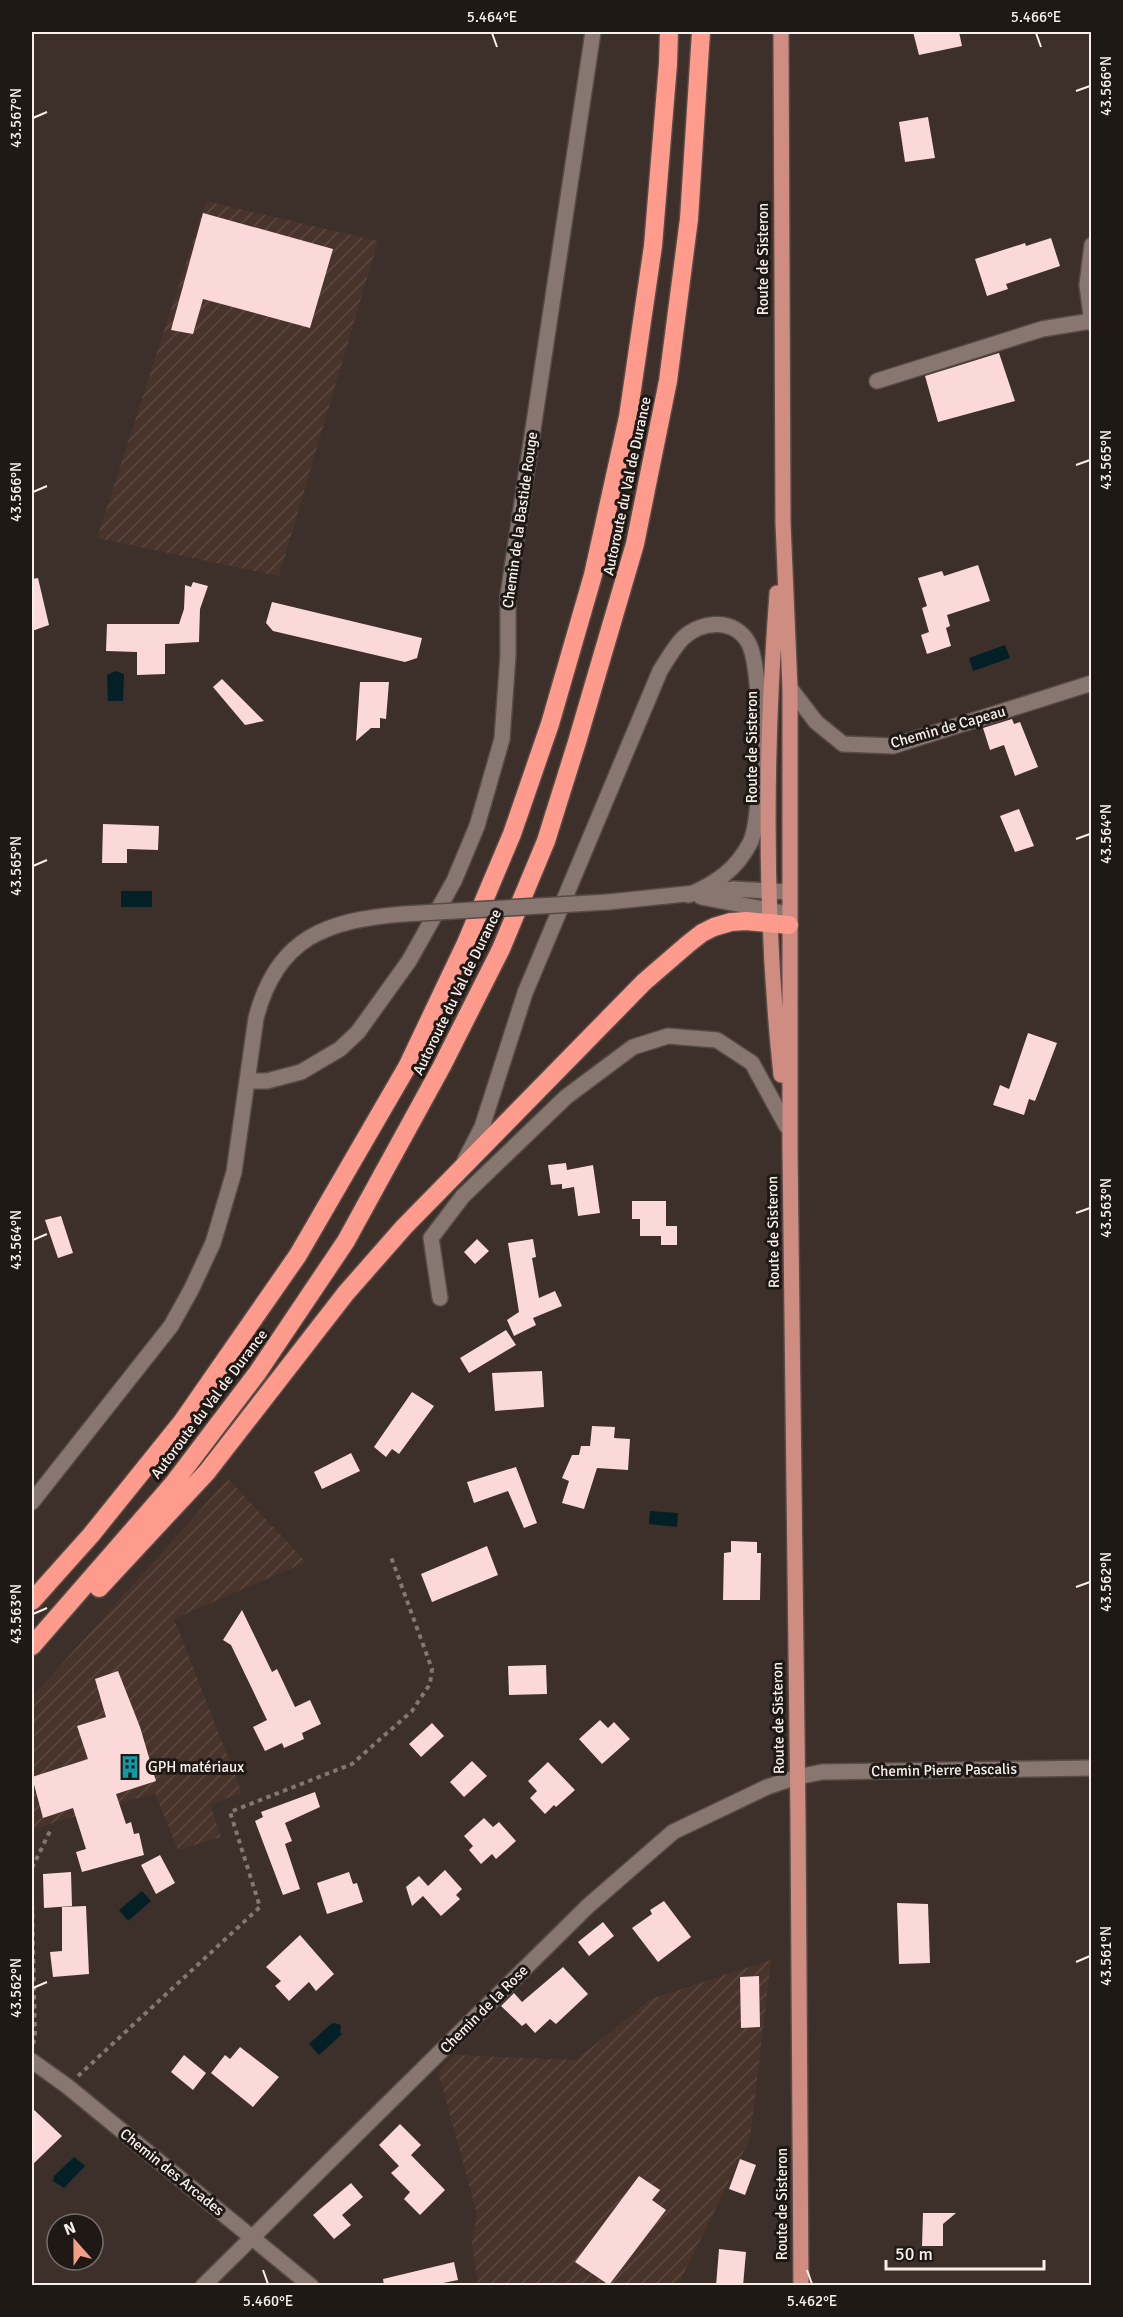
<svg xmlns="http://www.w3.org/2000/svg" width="1123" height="2317" viewBox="0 0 1123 2317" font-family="Signika,sans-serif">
<defs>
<pattern id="industrial-furrows" width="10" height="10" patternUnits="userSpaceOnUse" patternTransform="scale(1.5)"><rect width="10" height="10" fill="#49342b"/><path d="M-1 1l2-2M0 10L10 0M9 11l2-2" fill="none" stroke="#5b4840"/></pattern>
</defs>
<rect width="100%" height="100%" fill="#3d2f29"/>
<path fill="url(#industrial-furrows)" d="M 206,201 L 378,241 L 279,576 L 97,538 Z
M 228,1479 L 306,1562 L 174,1619 L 242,1793 L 210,1804 L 221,1837 L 178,1850 L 155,1793 L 32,1829 L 32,1697 Z
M 771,1960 L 750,2139 L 678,2285 L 478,2285 L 472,2244 L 477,2214 L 438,2071 L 455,2055 L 576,2060 L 651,1999 Z"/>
<path fill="#032027" d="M 1005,645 L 1010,658 L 973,671 L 969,658 Z
M 116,671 L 124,674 L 123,701 L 108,701 L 107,675 Z
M 121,891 L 152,891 L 152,907 L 121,907 Z
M 650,1511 L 678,1513 L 677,1527 L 649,1524 Z
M 142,1891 L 151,1901 L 128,1921 L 119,1910 Z
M 334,2023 L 341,2025 L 340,2032 L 342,2034 L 319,2055 L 309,2044 L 331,2024 Z
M 74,2157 L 85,2166 L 64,2188 L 53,2181 L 54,2176 Z"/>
<path fill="#fad9d8" d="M 913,32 L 959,32 L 962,46 L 919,55 Z
M 928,117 L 935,158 L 905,162 L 899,122 Z
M 203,213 L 333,249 L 310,328 L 203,299 L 193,334 L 171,330 Z
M 1051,238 L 1060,266 L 1006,284 L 1008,289 L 987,296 L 975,259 L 1025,243 L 1026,246 Z
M 999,353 L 1015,401 L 938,422 L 925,376 Z
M 978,565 L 990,601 L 947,615 L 950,626 L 946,628 L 951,646 L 927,654 L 921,635 L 929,632 L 922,608 L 927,606 L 918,578 L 942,571 L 944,576 Z
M 38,578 L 49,625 L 32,631 L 32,579 Z
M 193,582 L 208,586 L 200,609 L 199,642 L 165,644 L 165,674 L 137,675 L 137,652 L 106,651 L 107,624 L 179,624 L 184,609 L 185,585 L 191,587 Z
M 272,602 L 422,638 L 417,658 L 405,662 L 273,631 L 266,623 Z
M 222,679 L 264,721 L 245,725 L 213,687 Z
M 360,682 L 389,682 L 386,719 L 380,718 L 380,728 L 371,728 L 356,741 Z
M 1012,719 L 1014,724 L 1020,722 L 1038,767 L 1015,776 L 1004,745 L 990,750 L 983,728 Z
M 1019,809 L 1034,846 L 1015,852 L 1000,816 Z
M 103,824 L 159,826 L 158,850 L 127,849 L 127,863 L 102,863 Z
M 1028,1033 L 1057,1043 L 1035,1101 L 1029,1099 L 1024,1115 L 993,1105 L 1000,1085 L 1009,1089 Z
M 566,1163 L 567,1170 L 593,1165 L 600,1213 L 578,1216 L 574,1187 L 562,1189 L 562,1184 L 551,1185 L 548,1165 Z
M 632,1201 L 666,1201 L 666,1226 L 677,1226 L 677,1245 L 661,1245 L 661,1236 L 640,1236 L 640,1219 L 632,1219 Z
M 61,1216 L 73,1253 L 58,1258 L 45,1220 Z
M 477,1239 L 489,1251 L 475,1264 L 464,1252 Z
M 533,1239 L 536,1257 L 532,1258 L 539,1298 L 555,1291 L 562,1306 L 533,1318 L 536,1325 L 514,1336 L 507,1320 L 519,1312 L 508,1243 Z
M 506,1330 L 516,1345 L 469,1373 L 460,1358 Z
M 542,1371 L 544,1407 L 495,1411 L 492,1373 Z
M 412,1392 L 434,1406 L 399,1454 L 392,1449 L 386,1457 L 374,1447 Z
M 592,1426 L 615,1427 L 614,1438 L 630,1439 L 628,1470 L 597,1468 L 584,1509 L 562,1503 L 569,1481 L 562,1478 L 572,1455 L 579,1455 L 581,1446 L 590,1446 Z
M 351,1453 L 360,1471 L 322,1489 L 314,1472 Z
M 516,1467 L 537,1523 L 524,1528 L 508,1491 L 474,1503 L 467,1482 Z
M 731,1541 L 757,1542 L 757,1553 L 761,1553 L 760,1600 L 723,1600 L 724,1553 L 731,1552 Z
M 487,1546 L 498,1575 L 432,1602 L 421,1574 Z
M 242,1610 L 272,1672 L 277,1669 L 295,1707 L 310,1700 L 321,1724 L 302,1733 L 304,1739 L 284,1748 L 282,1743 L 265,1751 L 253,1727 L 267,1720 L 231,1645 L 223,1640 Z
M 546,1665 L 547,1694 L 509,1695 L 508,1666 Z
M 118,1671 L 140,1727 L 156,1781 L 116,1794 L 126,1824 L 131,1822 L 134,1834 L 139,1833 L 144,1855 L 82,1872 L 76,1852 L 86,1849 L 73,1808 L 43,1818 L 32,1777 L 88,1759 L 77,1726 L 106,1717 L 95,1679 Z
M 600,1720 L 608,1728 L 614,1722 L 630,1739 L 602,1764 L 579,1739 Z
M 432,1723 L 444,1736 L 421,1757 L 409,1744 Z
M 472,1761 L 487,1776 L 464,1797 L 450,1782 Z
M 548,1762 L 575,1790 L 556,1807 L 554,1805 L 545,1814 L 530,1798 L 537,1791 L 528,1781 Z
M 315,1792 L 320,1807 L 285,1823 L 292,1841 L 285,1844 L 300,1889 L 283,1895 L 255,1821 L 263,1817 L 261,1812 Z
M 484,1818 L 493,1827 L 499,1822 L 516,1841 L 496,1859 L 492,1854 L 481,1864 L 469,1850 L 473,1846 L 464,1836 Z
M 160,1855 L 175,1883 L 156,1894 L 141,1865 Z
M 445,1870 L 462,1889 L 456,1895 L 460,1899 L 441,1916 L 423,1896 L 412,1906 L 406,1887 L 419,1876 L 428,1886 Z
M 71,1872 L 72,1906 L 44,1908 L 43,1874 Z
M 349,1872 L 353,1884 L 357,1883 L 363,1902 L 327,1914 L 317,1883 Z
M 664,1901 L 691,1937 L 658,1962 L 632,1928 L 652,1914 L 650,1910 Z
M 897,1903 L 928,1904 L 930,1963 L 899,1964 Z
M 86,1906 L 89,1974 L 53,1977 L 50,1952 L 62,1951 L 62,1907 Z
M 603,1922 L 614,1936 L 589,1956 L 578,1942 Z
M 300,1935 L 334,1974 L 316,1991 L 309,1982 L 289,2001 L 275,1986 L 281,1981 L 266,1967 Z
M 563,1967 L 588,1994 L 556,2024 L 550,2019 L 535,2033 L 526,2023 L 522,2026 L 501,2006 L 514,1993 L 522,2002 Z
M 759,1976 L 760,2027 L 741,2028 L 740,1977 Z
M 240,2047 L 279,2077 L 253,2107 L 211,2073 L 225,2055 L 230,2059 Z
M 184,2055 L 206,2073 L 193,2090 L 171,2072 Z
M 32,2108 L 62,2136 L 32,2165 Z
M 400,2124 L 421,2145 L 411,2155 L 445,2190 L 420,2215 L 404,2199 L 410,2192 L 391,2173 L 399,2166 L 379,2145 Z
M 740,2159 L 756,2165 L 745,2195 L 729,2189 Z
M 639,2176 L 660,2190 L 652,2200 L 666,2210 L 609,2285 L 575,2262 Z
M 351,2183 L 363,2197 L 342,2215 L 351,2225 L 334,2239 L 313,2215 Z
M 923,2213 L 956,2213 L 943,2224 L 943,2246 L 922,2246 Z
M 719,2249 L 746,2252 L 743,2286 L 716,2286 Z
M 454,2262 L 458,2280 L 443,2283 L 443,2286 L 384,2286 L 383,2279 Z"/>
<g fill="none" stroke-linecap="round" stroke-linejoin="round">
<g stroke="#574b46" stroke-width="18">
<path id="minor" d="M 1092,245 L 1087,285 L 1092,323
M 877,381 L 1042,329 L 1091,321
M 790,688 L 816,722 L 843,744 L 893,746 L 1092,683
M 701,897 L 789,914
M 608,902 L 734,889 L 789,892
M 248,1081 L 267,1081 L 301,1072 L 340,1049 L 358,1032 L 409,961 L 454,881 L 477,826 L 502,739 L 508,655 L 508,595 L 593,32
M 465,1160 L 482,1127 L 525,993 L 660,671 C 667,660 674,647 683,638 C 702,620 736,618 749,644 C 763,672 764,816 750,843 C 736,870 716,883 689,895
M 440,1298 L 431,1238 L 463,1196 L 566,1097 L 633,1047 L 668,1036 L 717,1040 L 752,1063 L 787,1127
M 32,1502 L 171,1326 L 191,1290 L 213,1243 L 234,1172 L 256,1018 C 277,937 327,920 404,914
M 32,2061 L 67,2086 L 311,2286
M 203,2286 L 588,1906 L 673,1832 L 767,1787 L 797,1777 L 822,1772 L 1092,1768"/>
</g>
<g stroke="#574b46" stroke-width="18">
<path id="major" d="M 781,32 L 783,523 L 790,688 L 790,1150 L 798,1819 L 801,2286
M 777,593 C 765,752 764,916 781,1075"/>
</g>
<g stroke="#574b46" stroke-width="21">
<path id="highway" d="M 99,1588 L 207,1472 L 346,1293 L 404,1227 L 644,982 L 688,944 L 702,933 L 714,927 L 731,922 L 746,921 L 789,925
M 32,1601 L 91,1535 L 182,1422 L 298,1255 L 407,1067 L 466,943 L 512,834 L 550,724 L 593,575 L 628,417 L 653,246 L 668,64 L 669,32
M 32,1646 L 173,1484 L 258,1372 L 346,1241 L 442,1066 L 501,949 L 546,841 L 577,742 L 635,544 L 668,381 L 689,219 L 701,32"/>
</g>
<path stroke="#837772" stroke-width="4" stroke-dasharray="4.5 4.5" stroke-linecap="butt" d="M 32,1868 L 50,1831
M 32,1896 L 35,2038 L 33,2044
M 78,2076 L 260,1907 L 230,1812 L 352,1764 L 412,1711 L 430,1684 L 432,1669 L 391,1557"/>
<use href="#minor" stroke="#887770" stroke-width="15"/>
<use href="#major" stroke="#cf8d81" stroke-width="15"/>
<use href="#highway" stroke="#ff9b8d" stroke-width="18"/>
<g stroke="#574b46" stroke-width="18" stroke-linecap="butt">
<path id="minor-bridge" d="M 404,914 L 608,902"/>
</g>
<use href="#minor-bridge" stroke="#887770" stroke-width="15"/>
</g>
<path fill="none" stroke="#f9f0ec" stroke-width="2" d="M 492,33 L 497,47M 1036,33 L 1041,47M 1076,91 L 1090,86M 33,118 L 47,112M 1076,465 L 1090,460M 33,492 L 47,486M 1076,839 L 1090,834M 33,866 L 47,860M 1076,1213 L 1090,1208M 33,1240 L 47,1234M 1076,1587 L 1090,1582M 33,1614 L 47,1608M 1076,1962 L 1090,1956M 33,1988 L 47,1982M 263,2270 L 268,2284M 807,2270 L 812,2284"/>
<defs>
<g id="building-bare" transform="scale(1.8)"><path d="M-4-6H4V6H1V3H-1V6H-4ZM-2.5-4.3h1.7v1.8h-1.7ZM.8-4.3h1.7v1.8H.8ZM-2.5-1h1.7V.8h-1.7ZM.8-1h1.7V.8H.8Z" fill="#0f9aa8" stroke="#1f1916" stroke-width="2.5" paint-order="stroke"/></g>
</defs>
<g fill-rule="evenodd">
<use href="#building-bare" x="130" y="1767"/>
</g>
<g text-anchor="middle" stroke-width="6" stroke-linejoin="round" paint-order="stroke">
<g font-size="15" fill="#f9f0ec" stroke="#1f1916">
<text transform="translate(763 259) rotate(-90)" y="5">Route de Sisteron</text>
<text transform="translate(627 486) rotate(-78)" y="5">Autoroute du Val de Durance</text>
<text transform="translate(520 520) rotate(-82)" y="5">Chemin de la Bastide Rouge</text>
<text transform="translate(948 727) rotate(-16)" y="5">Chemin de Capeau</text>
<text transform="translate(752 747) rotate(-90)" y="5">Route de Sisteron</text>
<text transform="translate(457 992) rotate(-64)" y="5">Autoroute du Val de Durance</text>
<text transform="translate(773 1232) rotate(-91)" y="5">Route de Sisteron</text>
<text transform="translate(209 1404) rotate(-53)" y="5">Autoroute du Val de Durance</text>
<text transform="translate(778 1718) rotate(-91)" y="5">Route de Sisteron</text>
<text transform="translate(944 1770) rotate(-1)" y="5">Chemin Pierre Pascalis</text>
<text transform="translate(484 2009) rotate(-45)" y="5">Chemin de la Rose</text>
<text transform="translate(172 2172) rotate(39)" y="5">Chemin des Arcades</text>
<text transform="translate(782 2204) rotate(-90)" y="5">Route de Sisteron</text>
</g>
<g font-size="15" fill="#f9f0ec" stroke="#1f1916" text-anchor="start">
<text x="148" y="1772">GPH matériaux</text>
</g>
</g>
<rect width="1123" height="2317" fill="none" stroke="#1f1916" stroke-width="66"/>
<g transform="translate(75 2242) rotate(339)"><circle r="28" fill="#1f1916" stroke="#766f6c" stroke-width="1.5"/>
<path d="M0-4.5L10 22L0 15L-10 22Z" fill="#f39f85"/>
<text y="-9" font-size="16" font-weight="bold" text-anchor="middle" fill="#f9f0ec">N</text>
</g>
<path d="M886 2260v9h158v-9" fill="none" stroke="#f9f0ec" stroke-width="3"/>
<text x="895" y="2260" font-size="18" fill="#f9f0ec" stroke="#1f1916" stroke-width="4.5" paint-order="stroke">50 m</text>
<rect x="33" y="33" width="1057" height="2251" fill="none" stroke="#f9f0ec" stroke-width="2"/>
<g font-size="15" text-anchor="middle" fill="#f9f0ec">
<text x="492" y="22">5.464°E</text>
<text x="1036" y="22">5.466°E</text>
<text transform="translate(1106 86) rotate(-90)" y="5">43.566°N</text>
<text transform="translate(16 118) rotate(-90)" y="5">43.567°N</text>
<text transform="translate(1106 460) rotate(-90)" y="5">43.565°N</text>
<text transform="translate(16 492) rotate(-90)" y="5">43.566°N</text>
<text transform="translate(1106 834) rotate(-90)" y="5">43.564°N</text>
<text transform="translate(16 866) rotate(-90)" y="5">43.565°N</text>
<text transform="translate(1106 1208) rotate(-90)" y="5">43.563°N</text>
<text transform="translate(16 1240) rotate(-90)" y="5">43.564°N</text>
<text transform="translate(1106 1582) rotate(-90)" y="5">43.562°N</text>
<text transform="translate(16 1614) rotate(-90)" y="5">43.563°N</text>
<text transform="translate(1106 1956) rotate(-90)" y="5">43.561°N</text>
<text transform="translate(16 1988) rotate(-90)" y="5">43.562°N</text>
<text x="268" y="2306">5.460°E</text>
<text x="812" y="2306">5.462°E</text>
</g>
</svg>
